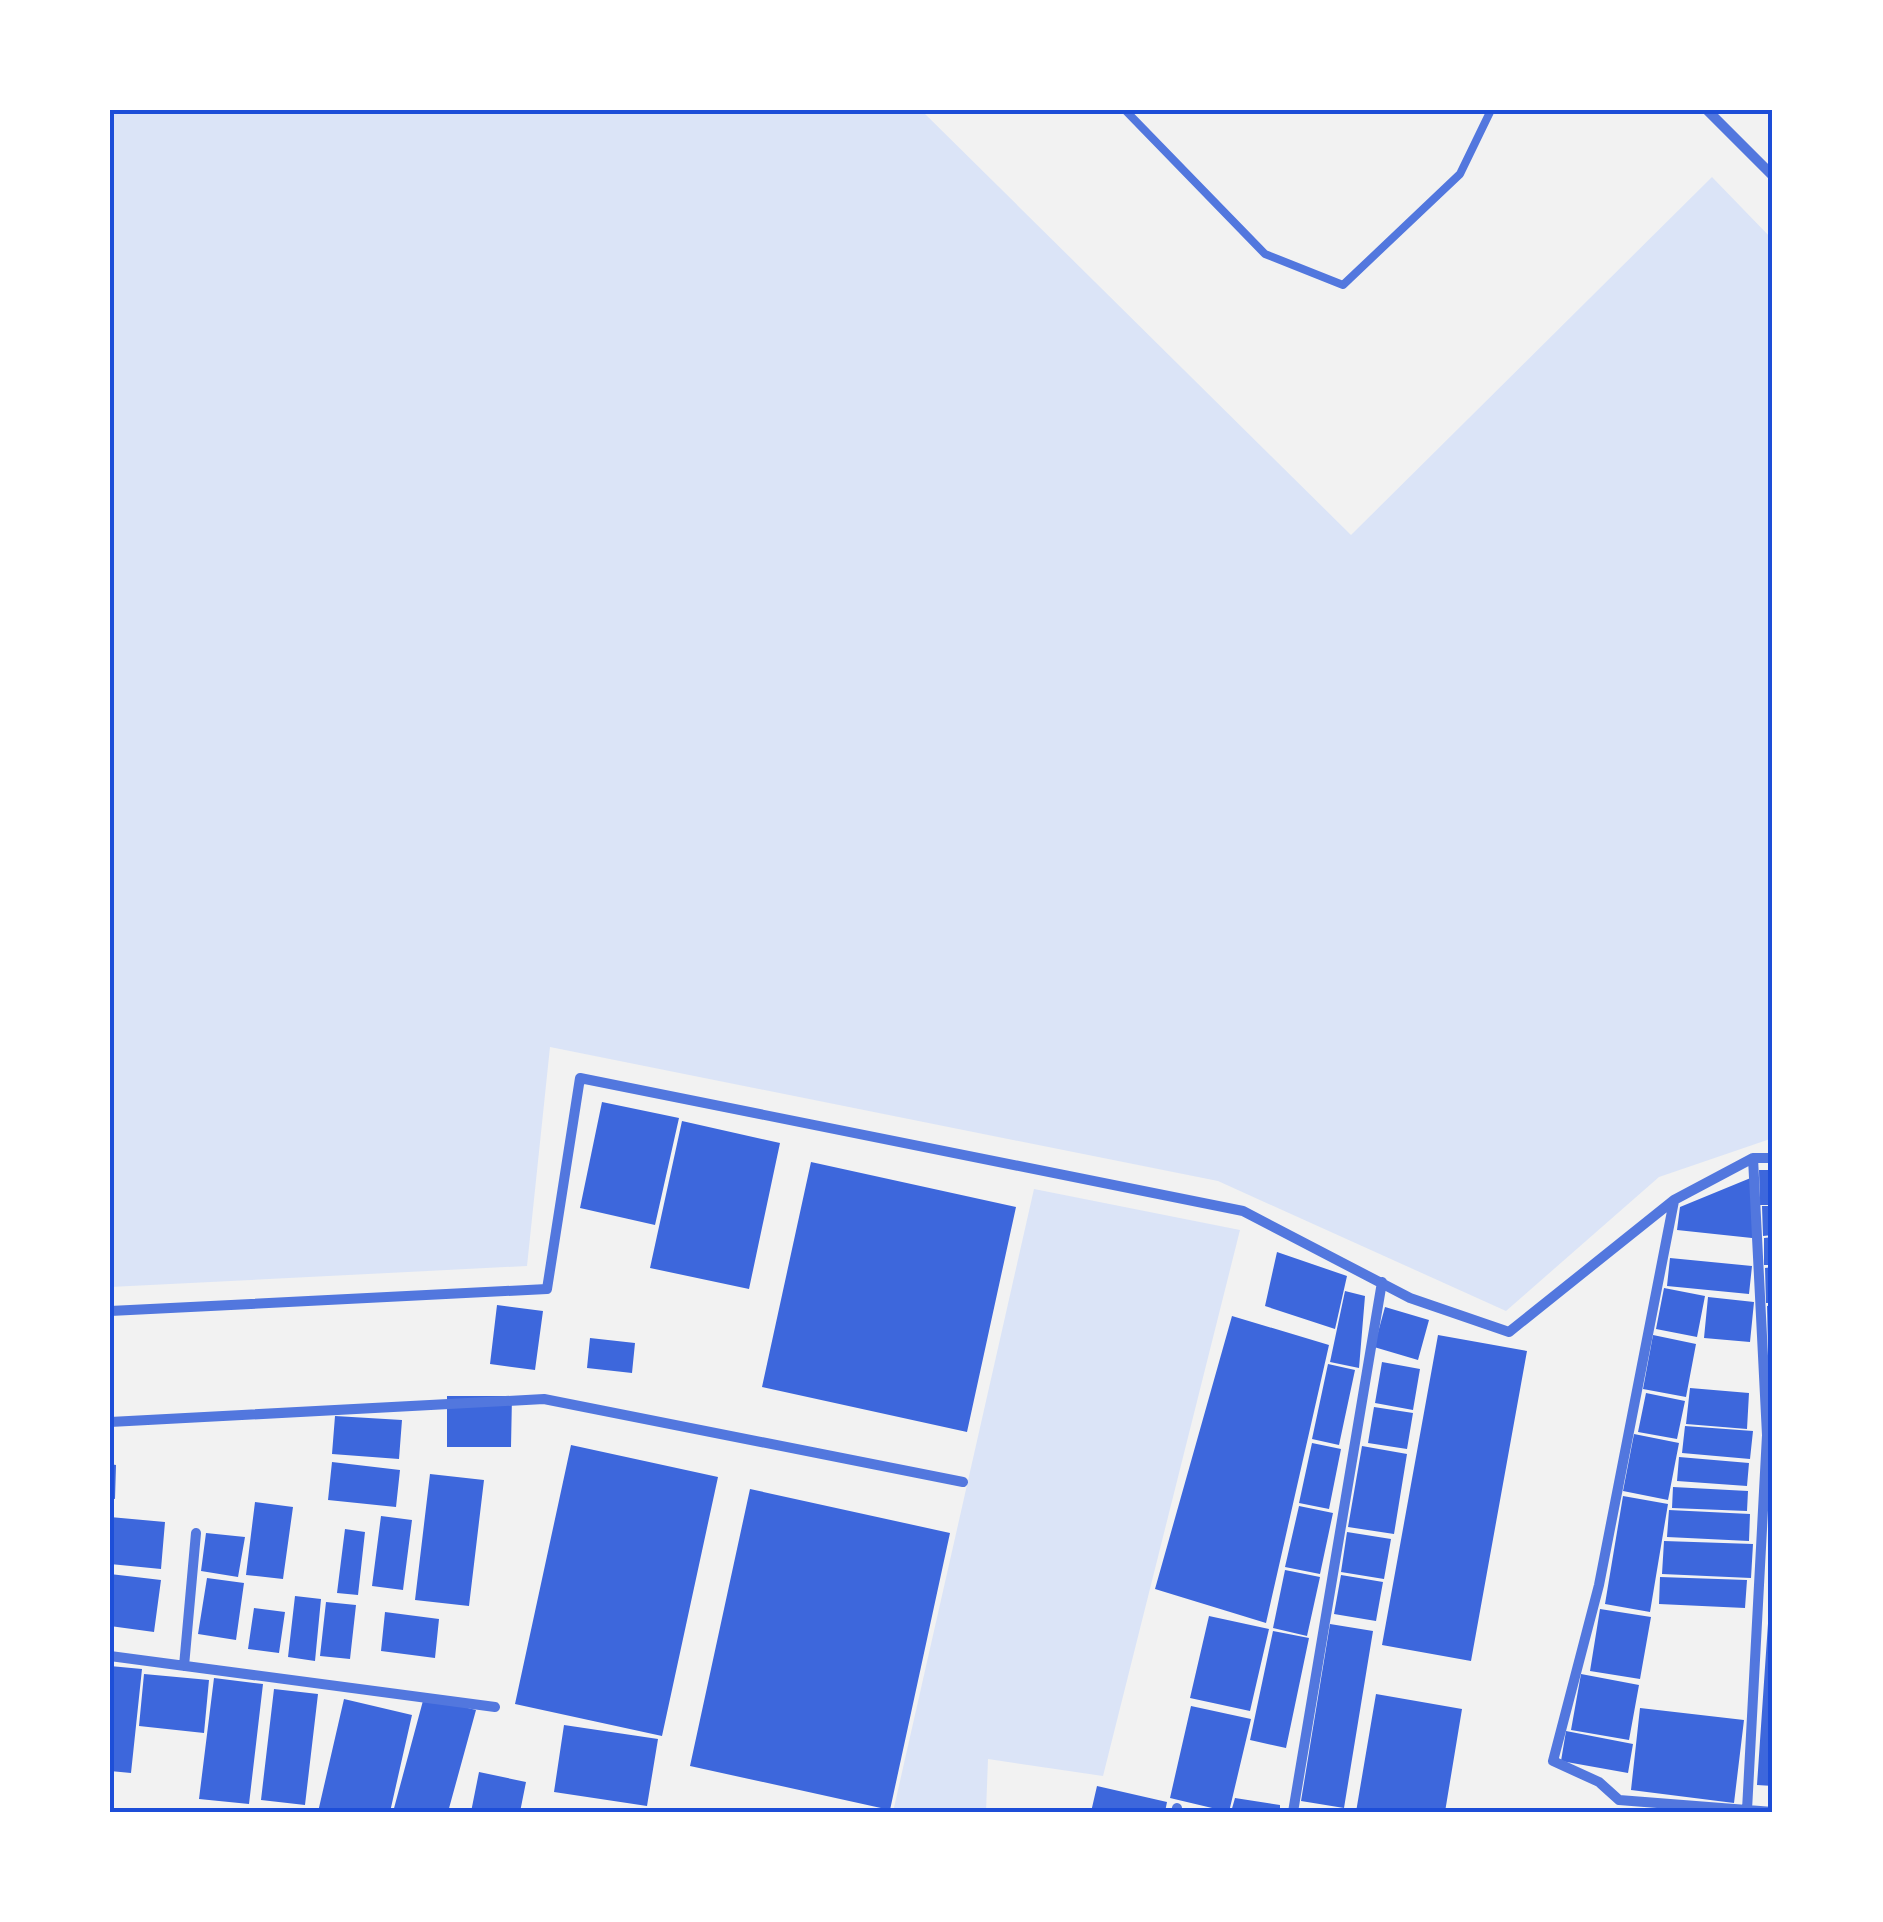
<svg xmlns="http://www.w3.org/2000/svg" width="1883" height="1922" viewBox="0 0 1883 1922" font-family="Spectral,serif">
<rect width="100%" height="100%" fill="#f2f2f2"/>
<path fill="#dbe4f7" d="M 110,110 L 921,110 L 1351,535 L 1712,177 L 1773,240 L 1773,1138 L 1659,1177 L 1506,1311 L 1218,1181 L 550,1047 L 527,1266 L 110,1287 Z
M 1034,1189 L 1240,1230 L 1103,1776 L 988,1759 L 986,1812 L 893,1812 Z"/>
<path fill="#3d67dc" d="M 602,1102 L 679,1118 L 655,1225 L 580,1208 Z
M 682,1121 L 780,1143 L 749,1289 L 650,1268 Z
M 811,1162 L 1016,1207 L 967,1432 L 762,1387 Z
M 1759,1170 L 1773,1170 L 1773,1205 L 1760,1205 Z
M 1753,1177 L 1752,1238 L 1677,1230 L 1680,1207 Z
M 1762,1206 L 1773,1206 L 1773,1235 L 1763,1236 Z
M 1773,1237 L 1773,1265 L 1764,1265 L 1764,1238 Z
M 1277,1252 L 1347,1276 L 1335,1329 L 1265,1306 Z
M 1670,1258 L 1752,1266 L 1749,1294 L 1667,1286 Z
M 1773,1267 L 1773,1303 L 1766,1303 L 1765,1268 Z
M 1664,1288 L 1705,1296 L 1697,1337 L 1656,1329 Z
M 1345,1291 L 1365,1296 L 1359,1368 L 1330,1362 Z
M 1708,1297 L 1754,1302 L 1750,1342 L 1704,1338 Z
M 497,1305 L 543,1311 L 535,1370 L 490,1364 Z
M 1773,1305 L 1773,1348 L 1768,1348 L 1767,1306 Z
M 1385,1307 L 1429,1320 L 1418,1360 L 1374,1347 Z
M 1232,1316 L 1329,1345 L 1266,1623 L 1155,1589 Z
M 1438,1335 L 1527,1351 L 1471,1661 L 1382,1645 Z
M 1653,1335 L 1696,1344 L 1686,1397 L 1643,1389 Z
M 590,1338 L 635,1343 L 632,1373 L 587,1368 Z
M 1382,1362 L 1420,1369 L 1413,1410 L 1375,1403 Z
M 1328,1364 L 1355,1370 L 1339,1445 L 1312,1439 Z
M 1690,1388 L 1749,1393 L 1747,1429 L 1686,1424 Z
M 1646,1393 L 1685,1401 L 1677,1439 L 1638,1432 Z
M 447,1396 L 512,1396 L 511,1447 L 447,1447 Z
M 1374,1407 L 1413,1413 L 1407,1449 L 1368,1443 Z
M 335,1416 L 402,1420 L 399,1459 L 332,1454 Z
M 1685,1426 L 1753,1431 L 1750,1459 L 1682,1453 Z
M 1634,1434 L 1679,1443 L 1668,1500 L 1623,1491 Z
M 1312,1443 L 1341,1449 L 1329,1509 L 1299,1503 Z
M 571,1445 L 718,1477 L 662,1736 L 515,1704 Z
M 1362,1446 L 1407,1454 L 1394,1534 L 1348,1527 Z
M 1679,1457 L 1749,1463 L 1747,1486 L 1677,1481 Z
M 332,1462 L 400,1470 L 396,1507 L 328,1500 Z
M 110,1464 L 116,1465 L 115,1499 L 110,1498 Z
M 430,1474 L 484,1480 L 469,1606 L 415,1600 Z
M 1673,1487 L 1748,1491 L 1747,1511 L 1672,1508 Z
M 750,1489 L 950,1533 L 890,1810 L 690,1766 Z
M 1623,1496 L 1668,1504 L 1650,1612 L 1605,1604 Z
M 255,1502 L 293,1507 L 283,1579 L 246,1575 Z
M 1299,1506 L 1333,1513 L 1320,1574 L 1285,1567 Z
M 1669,1510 L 1750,1514 L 1749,1541 L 1667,1537 Z
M 381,1516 L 412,1520 L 403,1590 L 372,1586 Z
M 110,1517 L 165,1522 L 161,1569 L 110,1564 Z
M 345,1529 L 365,1532 L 358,1595 L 337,1593 Z
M 1347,1532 L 1391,1539 L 1384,1579 L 1341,1572 Z
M 206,1533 L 245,1537 L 238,1577 L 201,1571 Z
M 1664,1541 L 1753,1544 L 1751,1578 L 1662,1574 Z
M 1285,1570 L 1320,1577 L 1307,1636 L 1273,1628 Z
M 110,1574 L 161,1580 L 154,1632 L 110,1626 Z
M 1341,1575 L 1383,1582 L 1376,1621 L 1334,1614 Z
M 1660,1577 L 1747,1580 L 1745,1608 L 1659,1604 Z
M 207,1578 L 244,1583 L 236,1640 L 198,1634 Z
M 1770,1594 L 1773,1594 L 1773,1786 L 1757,1785 Z
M 295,1596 L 321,1599 L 315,1661 L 288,1657 Z
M 326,1602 L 356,1605 L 350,1659 L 320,1656 Z
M 254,1608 L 285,1612 L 279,1653 L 248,1649 Z
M 1600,1609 L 1651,1617 L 1640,1679 L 1590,1671 Z
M 385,1612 L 439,1619 L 435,1658 L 381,1651 Z
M 1209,1616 L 1269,1629 L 1250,1711 L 1190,1698 Z
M 1330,1624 L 1373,1631 L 1344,1808 L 1301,1801 Z
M 1273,1631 L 1309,1638 L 1286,1748 L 1250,1740 Z
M 110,1666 L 142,1669 L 131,1773 L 110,1771 Z
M 144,1674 L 209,1680 L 204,1733 L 139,1726 Z
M 1581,1674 L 1639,1685 L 1629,1740 L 1571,1730 Z
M 214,1678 L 263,1684 L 249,1804 L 199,1799 Z
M 274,1689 L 318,1694 L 305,1805 L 261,1800 Z
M 1376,1694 L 1462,1709 L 1445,1812 L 1356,1812 Z
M 424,1697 L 476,1710 L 448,1812 L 393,1812 Z
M 344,1699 L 412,1715 L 390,1812 L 318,1812 Z
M 1191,1706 L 1251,1719 L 1229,1812 L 1170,1798 Z
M 1640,1708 L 1744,1720 L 1734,1803 L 1631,1790 Z
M 564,1725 L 658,1739 L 647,1806 L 554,1792 Z
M 1566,1731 L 1633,1744 L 1628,1773 L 1561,1761 Z
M 479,1772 L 526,1782 L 520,1812 L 471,1812 Z
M 1097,1786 L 1167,1802 L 1165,1812 L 1091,1812 Z
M 1235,1798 L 1280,1805 L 1280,1812 L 1231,1812 Z"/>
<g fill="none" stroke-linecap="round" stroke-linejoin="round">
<path stroke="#5277de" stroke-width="8" d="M 1125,110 L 1265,254 L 1343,285 L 1460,174 L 1491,110"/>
<path stroke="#5277de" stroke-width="10" d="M 1707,110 L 1773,176
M 1674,1201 L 1599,1585 L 1553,1761 L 1599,1782 L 1619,1800 L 1747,1810 L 1767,1435 L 1753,1158
M 110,1311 L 547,1289 L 580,1078 L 1243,1211 L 1410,1298 L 1509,1332 L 1674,1200 L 1753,1158 L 1773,1158
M 110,1422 L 544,1399 L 963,1482
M 110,1656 L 495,1707
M 184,1666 L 196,1533
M 1747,1810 L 1773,1812
M 1176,1812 L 1177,1808
M 1293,1812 L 1382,1282"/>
</g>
<rect width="1883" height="1922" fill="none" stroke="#ffffff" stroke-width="225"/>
<rect x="112" y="112" width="1658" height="1698" fill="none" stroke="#1d4ed8" stroke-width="4"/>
</svg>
